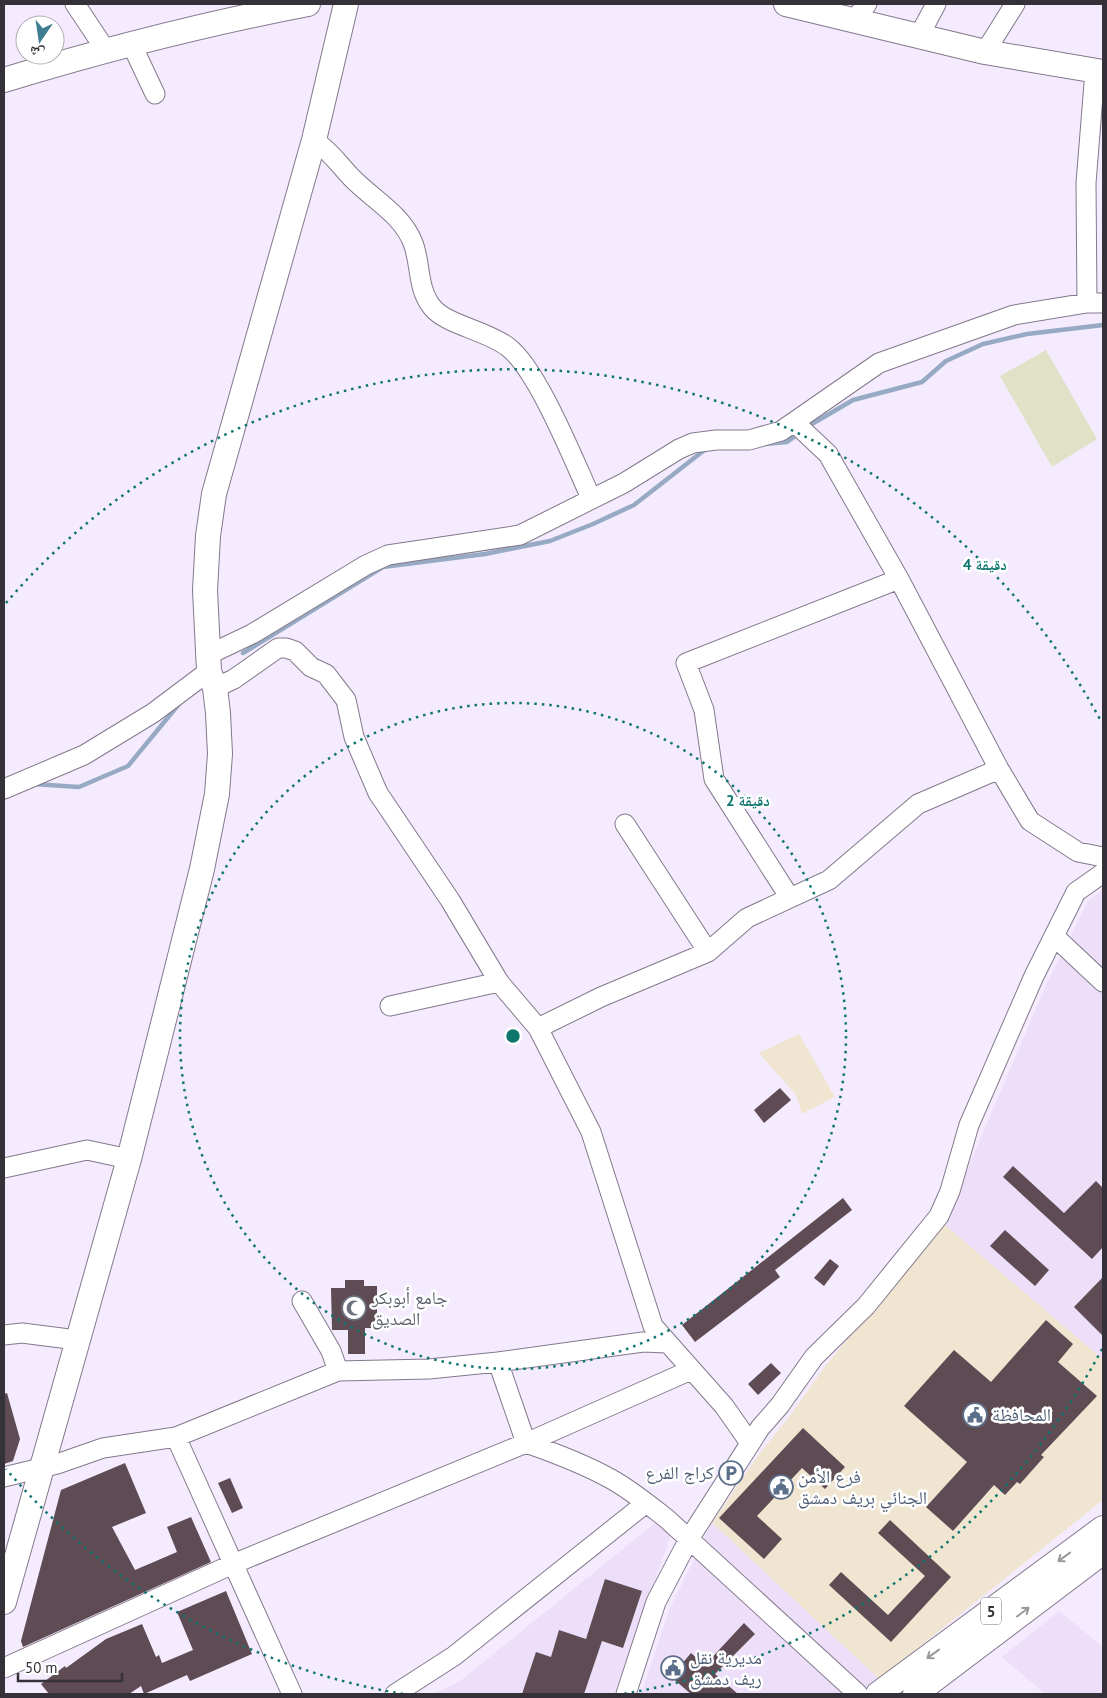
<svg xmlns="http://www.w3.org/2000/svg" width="1107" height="1698" viewBox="0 0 1107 1698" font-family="'PT Sans','Noto Naskh Arabic',sans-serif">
<rect width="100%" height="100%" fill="#f5ebff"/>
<path fill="#efe5d0" d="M 799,1034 L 835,1097 L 802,1114 L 796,1095 L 759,1053 Z
M 944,1224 L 1103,1359 L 1103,1500 L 879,1679 L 712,1523 L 756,1458 L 792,1413 L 826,1365 Z"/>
<path fill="#eddef9" d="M 1103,890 L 1103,1359 L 944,1224 L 1047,983 L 1088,901 Z
M 655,1523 L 671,1535 L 614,1694 L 434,1694 L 460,1681 Z
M 712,1523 L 879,1679 L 856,1694 L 641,1694 L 670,1608 Z
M 1059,1611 L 1103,1647 L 1103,1694 L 1045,1694 L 1002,1657 Z"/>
<path fill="#dfe2c7" d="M 1046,350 L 1097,439 L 1052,467 L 1000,376 Z"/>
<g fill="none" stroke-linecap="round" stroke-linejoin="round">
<path stroke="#97aac3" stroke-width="4.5" d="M 812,424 L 853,400 L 922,382 L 946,361 L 983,344 L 1027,334 L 1103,325
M 765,444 L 787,442 L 794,437
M 243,653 L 383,567 L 485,554 L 550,541 L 593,524 L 634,505 L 707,448
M 33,784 L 79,787 L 128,766 L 179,704"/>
</g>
<path fill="#5e4b53" d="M 780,1088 L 791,1100 L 764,1123 L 754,1110 Z
M 1013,1166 L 1064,1213 L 1096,1181 L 1103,1188 L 1103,1247 L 1092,1259 L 1003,1177 Z
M 843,1198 L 852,1210 L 775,1270 L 780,1277 L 695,1342 L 682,1325 Z
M 1005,1230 L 1049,1270 L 1035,1286 L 990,1246 Z
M 830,1259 L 839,1266 L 824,1286 L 814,1278 Z
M 1103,1277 L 1103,1336 L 1074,1307 Z
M 345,1280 L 364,1280 L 364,1286 L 377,1286 L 377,1328 L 365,1328 L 365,1354 L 348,1354 L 348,1330 L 332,1330 L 331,1288 L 345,1288 Z
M 1046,1320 L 1073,1344 L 1058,1362 L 1097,1396 L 1041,1455 L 1044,1457 L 1020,1484 L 1017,1482 L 1005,1495 L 994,1485 L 953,1531 L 926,1507 L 967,1462 L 904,1406 L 954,1350 L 991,1382 Z
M 771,1363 L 781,1373 L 758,1395 L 748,1384 Z
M 7,1393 L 20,1439 L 13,1461 L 4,1464 L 4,1394 Z
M 803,1428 L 845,1467 L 825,1489 L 802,1468 L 757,1516 L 782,1539 L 764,1559 L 719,1518 Z
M 125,1463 L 146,1513 L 112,1527 L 135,1570 L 177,1552 L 167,1527 L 191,1517 L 211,1562 L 23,1647 L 21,1641 L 61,1490 Z
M 230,1478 L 243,1508 L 232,1513 L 218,1483 Z
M 890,1520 L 951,1577 L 891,1642 L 829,1585 L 841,1572 L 888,1615 L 925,1576 L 878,1533 Z
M 605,1579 L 642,1591 L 623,1648 L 602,1641 L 584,1694 L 522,1694 L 536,1652 L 551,1657 L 559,1630 L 586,1639 Z
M 226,1591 L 252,1654 L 190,1681 L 187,1675 L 144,1694 L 141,1686 L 129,1694 L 49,1694 L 41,1684 L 65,1666 L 66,1668 L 106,1639 L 142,1624 L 156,1657 L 159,1655 L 162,1663 L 193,1650 L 177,1612 Z
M 744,1623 L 755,1634 L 715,1674 L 738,1694 L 691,1694 L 663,1670 L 673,1659 L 680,1666 L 691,1653 L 705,1665 Z"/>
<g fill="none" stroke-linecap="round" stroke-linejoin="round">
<g stroke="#83798b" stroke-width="21">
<path id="minor" d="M 75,4 L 105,49
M 854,20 L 867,4
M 919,36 L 936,4
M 131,43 L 155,94
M 985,52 L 1015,4
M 314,140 C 332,153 337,162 351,177 C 372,199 402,214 413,243 C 421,263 417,289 432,307 C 446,325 486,330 508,347 C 538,370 574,461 591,498
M 1087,303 L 1086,183 L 1095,71
M 795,423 L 828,454 L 899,579 L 999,769 L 1030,821 L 1078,852 L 1103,857
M 210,654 L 252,634 L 366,565 L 388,555 L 520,535 L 624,483 L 679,449 L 693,443 L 716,440 L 749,440 L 781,431 L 879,363 L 1014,315 L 1087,303 L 1103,303
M 215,688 L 234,679 L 278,648 L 286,648 L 295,651 L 311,667 L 326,674 L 346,700 L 354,737 L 378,793 L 450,900 L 499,982 L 538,1028 L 591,1132 L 653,1326 L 724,1406 L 750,1443
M 4,789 L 84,755 L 153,713 L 209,671
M 625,824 L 708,952
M 790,898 L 714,779 L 704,710 L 686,663 L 899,579
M 1054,936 L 1103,982
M 390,1006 L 499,982
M 538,1028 L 601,997 L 708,952 L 747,918 L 829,880 L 918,804 L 999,769
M 4,1168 L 87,1150 L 129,1159
M 302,1301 L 331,1351 L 338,1371
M 4,1335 L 22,1333 L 77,1340
M 498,1362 L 526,1443 C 555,1453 584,1464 611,1479 C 631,1490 649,1505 667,1519 L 858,1694
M 176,1437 L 292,1694
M 4,1477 L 57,1464 L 103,1448 L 176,1437 L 338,1371 L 429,1369 L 498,1362 L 643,1342 L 667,1343
M 4,1668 L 233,1564 L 526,1443 L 691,1370
M 395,1694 L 454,1656 L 646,1503
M 626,1694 L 656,1602 L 689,1539 L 760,1428 L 780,1405 L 814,1357 L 866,1306 L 939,1216 L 950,1191 L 969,1125 L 1034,976 L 1076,892 L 1103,873"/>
</g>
<g stroke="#83798b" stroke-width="26">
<path id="major" d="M 786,4 L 985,52 L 1103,72
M 4,80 C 106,49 203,24 308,4
M 4,1602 L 129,1159 L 202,869 L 217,794 L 220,754 L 218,713 L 215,688 L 209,671 L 205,590 L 208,536 L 214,494 L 314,140 L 346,4
M 878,1694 L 1103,1528
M 915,1694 L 1103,1552"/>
</g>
<use href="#minor" stroke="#fff" stroke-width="19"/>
<use href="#major" stroke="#fff" stroke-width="24"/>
</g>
<defs><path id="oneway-shaft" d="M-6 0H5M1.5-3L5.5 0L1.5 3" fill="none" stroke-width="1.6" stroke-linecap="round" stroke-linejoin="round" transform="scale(1.25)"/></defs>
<g stroke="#9a989c">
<use href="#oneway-shaft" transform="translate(1064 1557) rotate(144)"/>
<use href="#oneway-shaft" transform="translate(1023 1612) rotate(-37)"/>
<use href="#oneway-shaft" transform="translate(933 1654) rotate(144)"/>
</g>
<g fill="none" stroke="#0f766e" stroke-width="2.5" stroke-dasharray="2.5 5">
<circle cx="513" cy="1036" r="333"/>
<path d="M1102 1349A667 667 0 0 1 623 1694M403 1694A667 667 0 0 1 6 1469M6 603A667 667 0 0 1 1102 723"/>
</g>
<defs>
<g id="mosque-ring" transform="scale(1.25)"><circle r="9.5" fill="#fff" stroke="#6b7280" stroke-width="1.5"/><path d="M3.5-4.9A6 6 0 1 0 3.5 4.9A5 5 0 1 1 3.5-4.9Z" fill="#6b7280"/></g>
<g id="civic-ring" transform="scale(1.25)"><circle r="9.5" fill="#fff" stroke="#5c6f8a" stroke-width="1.5"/><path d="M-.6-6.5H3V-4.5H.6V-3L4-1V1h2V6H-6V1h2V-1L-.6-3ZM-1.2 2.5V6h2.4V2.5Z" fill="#5c6f8a"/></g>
<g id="parking-ring" transform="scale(1.25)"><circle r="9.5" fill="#fff" stroke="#5c6f8a" stroke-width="1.5"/><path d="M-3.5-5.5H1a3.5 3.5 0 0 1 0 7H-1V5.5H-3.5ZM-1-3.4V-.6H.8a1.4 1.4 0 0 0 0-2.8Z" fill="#5c6f8a"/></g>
</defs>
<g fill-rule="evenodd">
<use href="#mosque-ring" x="354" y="1308"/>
<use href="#civic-ring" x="975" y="1415"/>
<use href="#parking-ring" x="731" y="1473"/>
<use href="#civic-ring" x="781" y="1487"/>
<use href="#civic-ring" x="673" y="1668"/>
</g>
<g text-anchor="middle" stroke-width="5" stroke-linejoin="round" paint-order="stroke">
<rect fill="#fff" stroke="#726f74" stroke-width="1" x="981" y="1597.5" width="20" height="27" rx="4"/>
<g font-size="16" font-weight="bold" fill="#353139">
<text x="991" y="1617">5</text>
</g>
<g font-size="18" fill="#5b616d" stroke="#fff" text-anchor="start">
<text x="372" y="1304">جامع أبوبكر<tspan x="372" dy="21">الصديق</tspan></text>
</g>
<g font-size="18" fill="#4e5e75" stroke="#fff" text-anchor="start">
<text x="992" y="1421">المحافظة</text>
<text x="714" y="1479" text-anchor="end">كراج الفرع</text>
<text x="798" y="1483">فرع الأمن<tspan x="798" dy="21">الجنائي بريف دمشق</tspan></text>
<text x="690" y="1664">مديرية نقل<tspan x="690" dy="21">ريف دمشق</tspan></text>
</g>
</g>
<circle cx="513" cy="1036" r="8" fill="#0f766e" stroke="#fff" stroke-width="2.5"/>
<g font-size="15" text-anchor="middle" font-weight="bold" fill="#0f766e" stroke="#fff" stroke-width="5" stroke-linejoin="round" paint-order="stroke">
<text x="985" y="570">4 دقيقة</text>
<text x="748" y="806">2 دقيقة</text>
</g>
<rect width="1107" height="1698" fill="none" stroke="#353139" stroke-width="10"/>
<g transform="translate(40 40) rotate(193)"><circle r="24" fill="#ffffff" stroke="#aeadb0"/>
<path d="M0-4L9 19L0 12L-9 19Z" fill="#3f7c92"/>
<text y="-8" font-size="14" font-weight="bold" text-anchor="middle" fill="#353139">ش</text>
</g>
<path d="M18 1673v8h104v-8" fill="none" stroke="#353139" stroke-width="2.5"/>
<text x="25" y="1673" font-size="15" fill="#353139" stroke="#ffffff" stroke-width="4" paint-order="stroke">50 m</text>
</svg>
